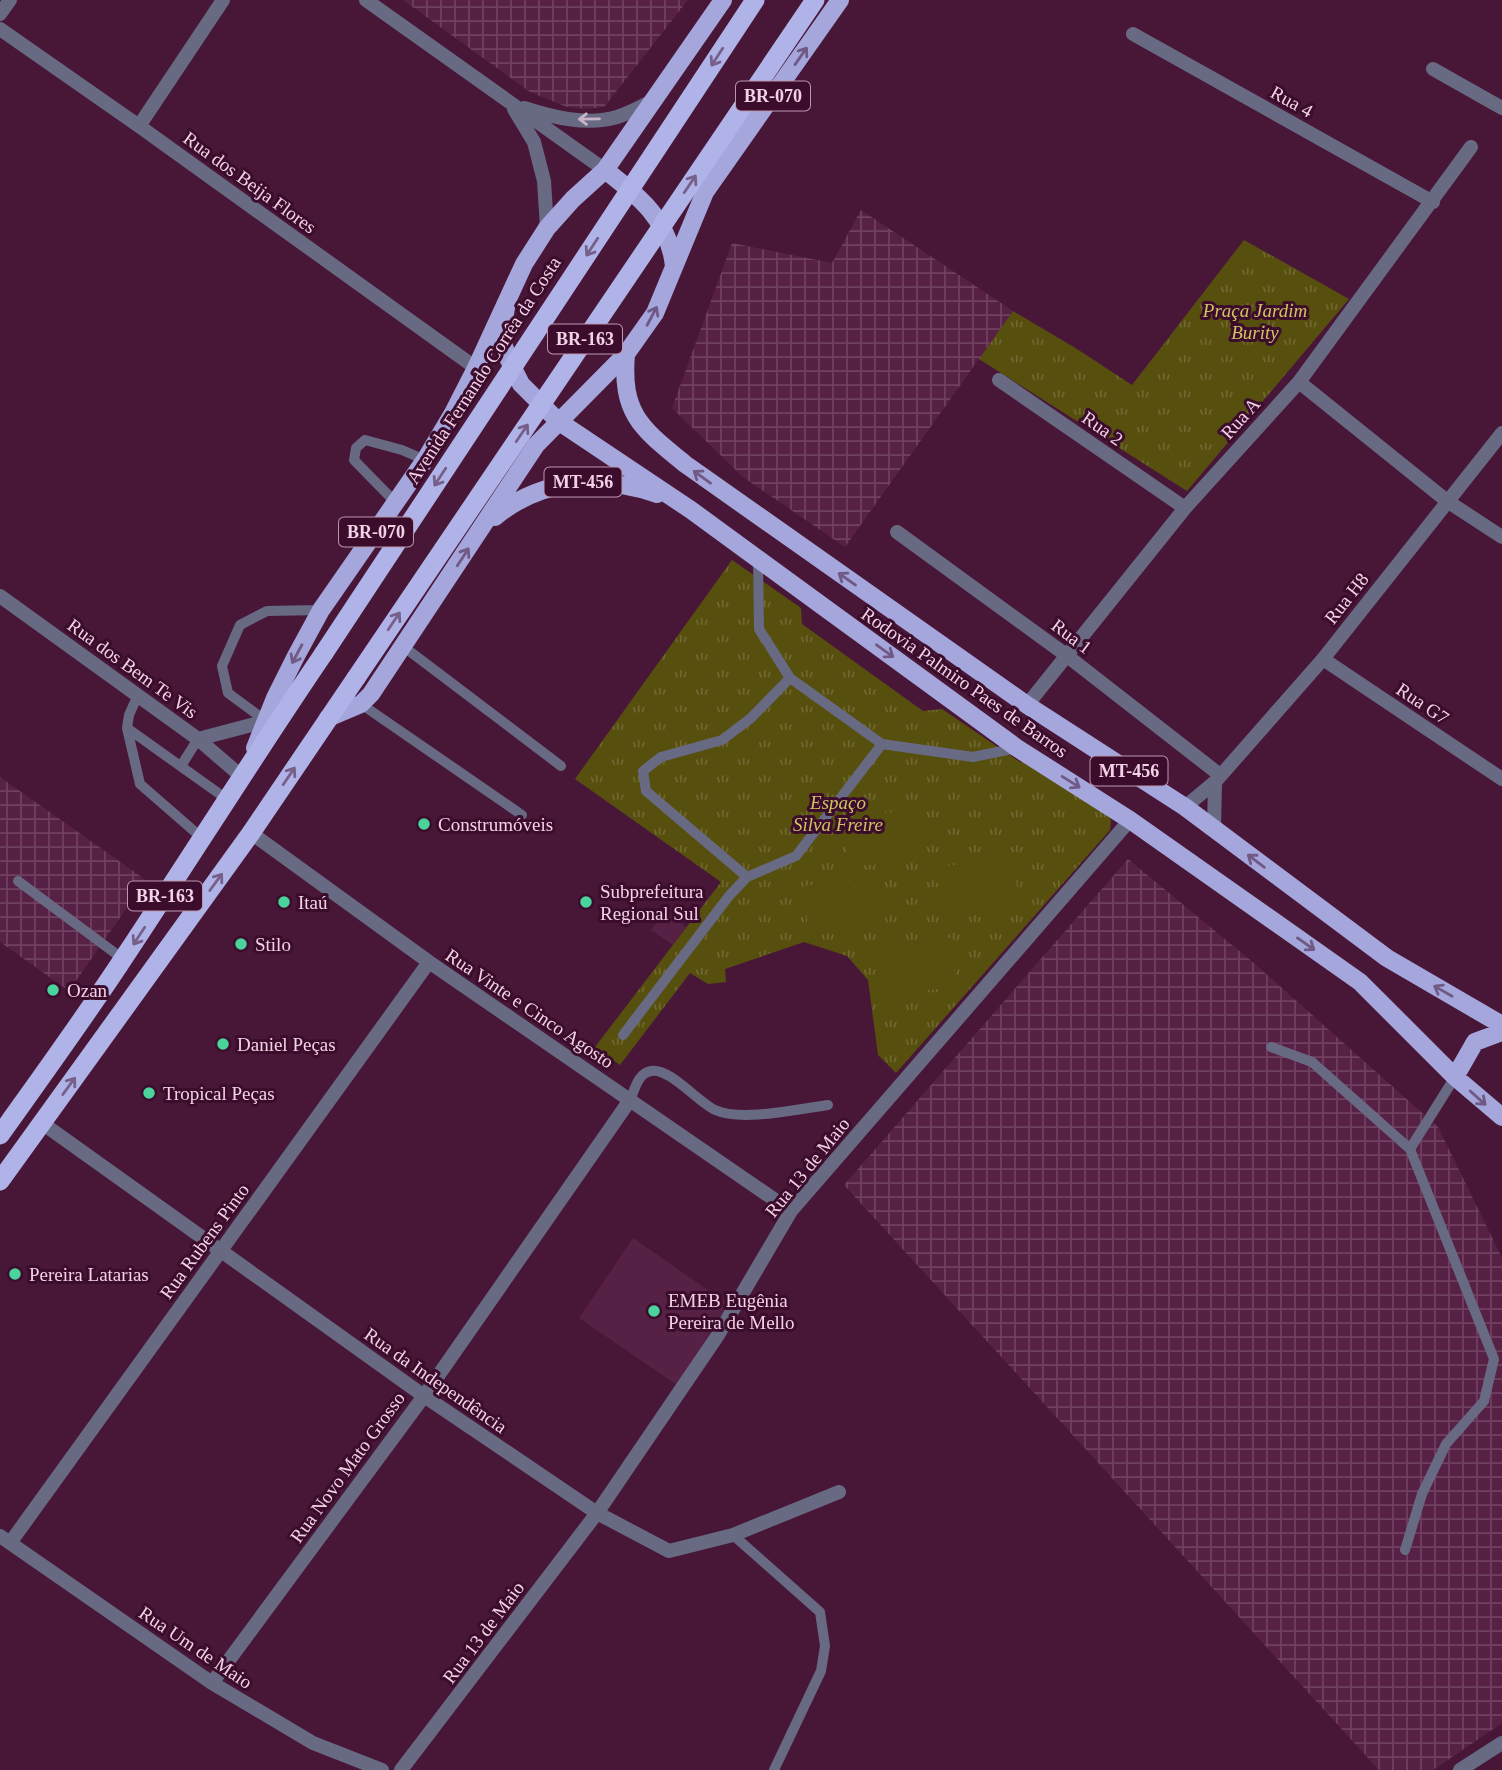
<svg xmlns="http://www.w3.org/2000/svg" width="1502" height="1770" viewBox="0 0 1502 1770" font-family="'Times New Roman',serif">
<defs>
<pattern id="industrial-grid" width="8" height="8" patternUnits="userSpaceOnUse" patternTransform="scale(1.75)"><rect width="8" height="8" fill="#572045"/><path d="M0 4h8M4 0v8" fill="none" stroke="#704060"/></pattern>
<pattern id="grass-tufts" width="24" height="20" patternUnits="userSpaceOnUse" patternTransform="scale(1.75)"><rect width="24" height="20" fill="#574f0e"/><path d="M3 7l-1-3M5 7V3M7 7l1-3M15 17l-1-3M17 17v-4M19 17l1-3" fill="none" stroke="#706731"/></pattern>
</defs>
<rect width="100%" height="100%" fill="#481738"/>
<path fill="#572045" d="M 665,912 L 686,927 L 673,945 L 651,930 Z
M 633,1238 L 728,1304 L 677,1385 L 579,1318 Z"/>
<path fill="url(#industrial-grid)" d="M 403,0 L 688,0 L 604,107 L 587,109 L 567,107 L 530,92 Z
M 861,210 L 1013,311 L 845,547 L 743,477 L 672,408 L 732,243 L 832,263 Z
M 0,777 L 146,880 L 69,991 L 0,942 Z
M 1128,859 L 1255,964 L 1438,1127 L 1502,1258 L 1502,1723 L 1433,1770 L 1379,1770 L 844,1185 Z"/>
<path fill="url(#grass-tufts)" d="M 1244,240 L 1349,299 L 1187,491 L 979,359 L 1013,311 L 1077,349 L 1132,385 Z
M 732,560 L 801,608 L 802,624 L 923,711 L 942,709 L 1020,762 L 1031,762 L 1106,813 L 1111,820 L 1110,830 L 896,1073 L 878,1055 L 868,980 L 847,956 L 804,942 L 725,969 L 726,982 L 708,984 L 690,973 L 620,1065 L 595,1047 L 721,882 L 575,779 Z"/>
<path fill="#574f0e" d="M 921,809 L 927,858 L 849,867 L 844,818 Z
M 1014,859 L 1019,908 L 942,917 L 936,867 Z
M 880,877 L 886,926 L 809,935 L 803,886 Z
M 951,938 L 956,987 L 879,995 L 874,946 Z"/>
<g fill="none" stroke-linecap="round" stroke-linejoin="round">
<path stroke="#686a84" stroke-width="10" d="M 396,503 L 354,460 L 356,448 L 365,440 L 402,450 L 425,460
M 758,559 L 759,629 L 790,678 L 882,744 L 973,757 L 1017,748
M 404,647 L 561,766
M 138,695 L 129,715 L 127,728 L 140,784 L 202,838
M 361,704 L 522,815
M 266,721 L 228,693 L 222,666 L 240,625 L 267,611 L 321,610
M 127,728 L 228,800
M 181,766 L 198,739
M 747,877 L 646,791 L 643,771 L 661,757 L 722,740 L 751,718 L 790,678
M 18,881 L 123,959
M 623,1035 L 729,896 L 747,877 L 796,856 L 882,744
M 1271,1047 L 1312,1062 L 1410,1149
M 630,1100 C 635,1089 638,1073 651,1071 C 669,1067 699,1103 715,1110 C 742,1122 798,1109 828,1105
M 733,1535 L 820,1612 L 825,1646 L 821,1671 L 774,1770
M 1405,1550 L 1422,1494 L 1446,1444 L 1484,1401 L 1494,1359 L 1410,1149 L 1455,1077"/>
<path stroke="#686a84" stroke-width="14" d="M 0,14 L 10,0
M 0,29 L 139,126 L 476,368
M 1133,34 L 1433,202
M 1433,69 L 1502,108
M 139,126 L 223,0
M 999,380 L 1185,508
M 1299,382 L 1447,501 L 1502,537
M 897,532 L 1066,655 L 1220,775
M 0,596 L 198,739 L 241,776
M 1323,659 L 1502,779
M 1027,705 L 1185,508 L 1299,382 L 1471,147
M 198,739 L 266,721
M 1185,807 L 1215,782 L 1323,659 L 1502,433
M 1214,829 L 1215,782
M 251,833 L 429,962 L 791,1211
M 42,1123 L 424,1396 L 597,1513 L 669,1551 L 733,1535 L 839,1492
M 0,1536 L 212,1683 L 313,1743 L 382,1770
M 10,1543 L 429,962
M 212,1683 L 424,1396 L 630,1100
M 401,1770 L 597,1513 L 718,1335 L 791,1211 L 1130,820"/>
<path stroke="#686a84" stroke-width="14" d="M 366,0 L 605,170
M 524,108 C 552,117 587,126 617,117 C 629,113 641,107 652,101
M 514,109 L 534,142 L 544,181 L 547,228
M 1460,1770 L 1502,1743"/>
<path stroke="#a4a6dc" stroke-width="18" d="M 605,170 C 639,196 669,220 674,266
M 507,302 L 502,331 L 503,344 L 509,360 L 521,384 L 558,421 L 691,510 L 1017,748 L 1130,820 L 1360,982 L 1455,1077 L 1502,1117
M 626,354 C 621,414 641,428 685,464 L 1027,705 L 1185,807 L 1387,958 L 1502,1025
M 495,517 C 542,478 601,475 657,494
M 328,718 L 361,704 L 371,694 L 536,445 L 626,354 L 655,313 L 705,192 L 840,0
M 255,748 L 275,698 L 296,656 L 321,610 L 425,460 L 453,413 L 476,368 L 524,264 L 547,228 L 573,199 L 605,170 L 723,0
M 1455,1077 L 1475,1042 L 1502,1032"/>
<path stroke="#b0b3e8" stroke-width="19" d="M 0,1135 C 42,1076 85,1017 125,956 C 192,855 256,753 324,653
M 0,1181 L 251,833 L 356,678"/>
<path stroke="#b0b3e8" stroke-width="19" d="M 324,653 L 755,0
M 356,678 L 815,0"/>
</g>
<defs><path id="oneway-shaft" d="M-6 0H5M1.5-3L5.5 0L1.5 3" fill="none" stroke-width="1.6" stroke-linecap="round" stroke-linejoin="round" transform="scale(1.75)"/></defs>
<g stroke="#705984">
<use href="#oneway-shaft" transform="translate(801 56) rotate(-55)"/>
<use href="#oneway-shaft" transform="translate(652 316) rotate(-62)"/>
<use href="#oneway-shaft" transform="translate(702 477) rotate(-144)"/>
<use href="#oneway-shaft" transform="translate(463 557) rotate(-57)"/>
<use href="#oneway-shaft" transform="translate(847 579) rotate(-145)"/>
<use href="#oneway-shaft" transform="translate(885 651) rotate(36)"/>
<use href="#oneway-shaft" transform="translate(297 654) rotate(118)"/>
<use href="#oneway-shaft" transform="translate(1071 782) rotate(32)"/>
<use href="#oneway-shaft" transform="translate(1256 861) rotate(-143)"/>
<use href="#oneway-shaft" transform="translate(1306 944) rotate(35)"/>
<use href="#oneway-shaft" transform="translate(1443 991) rotate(-150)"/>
<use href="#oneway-shaft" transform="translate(1478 1098) rotate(42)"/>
</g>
<g stroke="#76608a">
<use href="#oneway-shaft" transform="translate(717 57) rotate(123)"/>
<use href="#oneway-shaft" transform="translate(690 184) rotate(-56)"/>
<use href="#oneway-shaft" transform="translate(592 247) rotate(123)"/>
<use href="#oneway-shaft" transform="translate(522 433) rotate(-56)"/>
<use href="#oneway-shaft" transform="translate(440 477) rotate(123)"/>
<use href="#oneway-shaft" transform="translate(394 621) rotate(-56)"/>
<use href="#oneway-shaft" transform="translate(289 776) rotate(-56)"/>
<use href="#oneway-shaft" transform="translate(216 882) rotate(-54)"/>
<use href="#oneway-shaft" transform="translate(139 936) rotate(123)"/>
<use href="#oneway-shaft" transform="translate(69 1086) rotate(-54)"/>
</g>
<use stroke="#c9b3c8" href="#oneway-shaft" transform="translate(589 119) rotate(179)"/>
<g fill="#4ad49c" stroke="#3c0c2d" stroke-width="2.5">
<circle cx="424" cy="824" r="7"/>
<circle cx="284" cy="902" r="7"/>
<circle cx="586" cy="902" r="7"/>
<circle cx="241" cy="944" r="7"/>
<circle cx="53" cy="990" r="7"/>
<circle cx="223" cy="1044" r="7"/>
<circle cx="149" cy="1093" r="7"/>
<circle cx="15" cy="1274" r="7"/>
<circle cx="654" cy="1311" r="7"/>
</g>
<g text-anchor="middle" stroke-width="6" stroke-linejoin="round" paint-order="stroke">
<g fill="#3c0c2d" stroke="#bb97ae" stroke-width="2">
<rect x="736" y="81.5" width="74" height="29" rx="5"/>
<rect x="548" y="324.5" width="74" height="29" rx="5"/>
<rect x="544.5" y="467.5" width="77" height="29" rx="5"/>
<rect x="339" y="517.5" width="74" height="29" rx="5"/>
<rect x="1090.5" y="756.5" width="77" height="29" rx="5"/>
<rect x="128" y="881.5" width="74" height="29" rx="5"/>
</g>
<g font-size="18" font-weight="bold" fill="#f2d2e5">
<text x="773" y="102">BR-070</text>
<text x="585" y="345">BR-163</text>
<text x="583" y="488">MT-456</text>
<text x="376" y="538">BR-070</text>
<text x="1129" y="777">MT-456</text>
<text x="165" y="902">BR-163</text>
</g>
<g font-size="19" fill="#f2d2e5" stroke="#3c0c2d">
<text transform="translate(1292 101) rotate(29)" y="7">Rua 4</text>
<text transform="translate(250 182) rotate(36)" y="7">Rua dos Beija Flores</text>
<text transform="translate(483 370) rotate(-57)" y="7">Avenida Fernando Corrêa da Costa</text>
<text transform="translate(1240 418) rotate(-48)" y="7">Rua A</text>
<text transform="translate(1103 428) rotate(35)" y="7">Rua 2</text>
<text transform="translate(1346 598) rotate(-52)" y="7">Rua H8</text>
<text transform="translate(1072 636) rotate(37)" y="7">Rua 1</text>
<text transform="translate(133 668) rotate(36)" y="7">Rua dos Bem Te Vis</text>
<text transform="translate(965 682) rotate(35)" y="7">Rodovia Palmiro Paes de Barros</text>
<text transform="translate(1423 703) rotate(34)" y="7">Rua G7</text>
<text transform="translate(530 1008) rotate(34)" y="7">Rua Vinte e Cinco Agosto</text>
<text transform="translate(807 1167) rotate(-51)" y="7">Rua 13 de Maio</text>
<text transform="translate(204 1241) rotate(-54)" y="7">Rua Rubens Pinto</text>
<text transform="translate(436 1380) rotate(35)" y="7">Rua da Independência</text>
<text transform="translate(347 1467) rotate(-54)" y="7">Rua Novo Mato Grosso</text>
<text transform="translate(483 1632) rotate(-53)" y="7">Rua 13 de Maio</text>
<text transform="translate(196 1647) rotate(34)" y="7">Rua Um de Maio</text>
</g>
<g font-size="19" font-style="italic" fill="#d0c461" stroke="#3c0c2d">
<text x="1255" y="317">Praça Jardim<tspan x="1255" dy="22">Burity</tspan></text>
<text x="838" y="809">Espaço<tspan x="838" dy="22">Silva Freire</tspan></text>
</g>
<g font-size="19" fill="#f2d2e5" stroke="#3c0c2d" text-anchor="start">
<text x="438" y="831">Construmóveis</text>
<text x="600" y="898">Subprefeitura<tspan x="600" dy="22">Regional Sul</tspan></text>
<text x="298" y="909">Itaú</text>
<text x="255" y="951">Stilo</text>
<text x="67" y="997">Ozan</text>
<text x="237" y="1051">Daniel Peças</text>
<text x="163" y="1100">Tropical Peças</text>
<text x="29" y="1281">Pereira Latarias</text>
<text x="668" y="1307">EMEB Eugênia<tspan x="668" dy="22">Pereira de Mello</tspan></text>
</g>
</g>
</svg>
